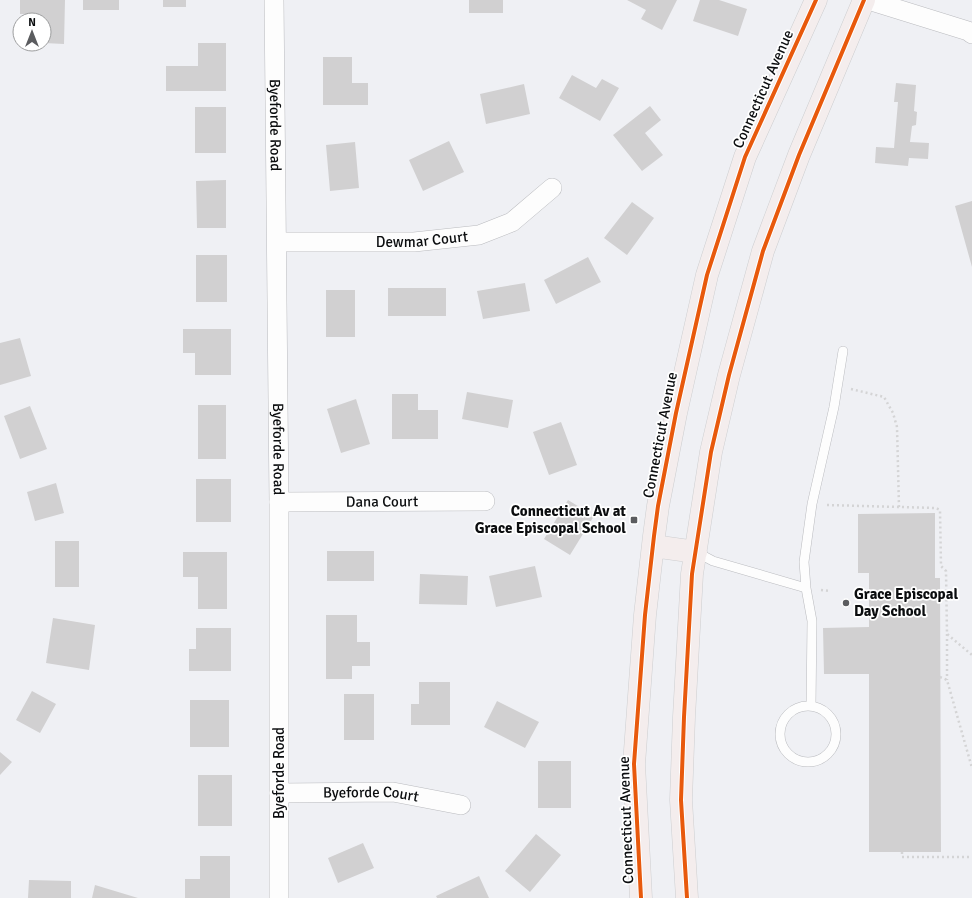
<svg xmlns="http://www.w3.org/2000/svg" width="972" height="898" viewBox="0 0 972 898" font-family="Signika,sans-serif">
<rect width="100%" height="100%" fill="#eff0f4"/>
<path fill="#d1d0d1" d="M 20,0 L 65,0 L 64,44 L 44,43 L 44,20 L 37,20 L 37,14 L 20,14 Z
M 83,0 L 119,0 L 119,10 L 83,10 Z
M 163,0 L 186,0 L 186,7 L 163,7 Z
M 469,0 L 503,0 L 503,13 L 469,13 Z
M 627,0 L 677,0 L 662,30 L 641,19 L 646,10 Z
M 700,0 L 719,0 L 747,9 L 738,36 L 693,21 Z
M 198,43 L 226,43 L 226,91 L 166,91 L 166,66 L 198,66 Z
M 323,57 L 352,57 L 352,83 L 368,83 L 368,105 L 323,105 Z
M 572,75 L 596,88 L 602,79 L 619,88 L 600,121 L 559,98 Z
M 896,83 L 916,85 L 914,111 L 917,112 L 916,125 L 912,126 L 910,142 L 929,143 L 928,159 L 909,158 L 908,166 L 875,163 L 876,147 L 894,148 L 898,102 L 894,102 Z
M 524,84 L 530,114 L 486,124 L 480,94 Z
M 650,106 L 661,120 L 645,133 L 663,155 L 642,171 L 613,135 Z
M 195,107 L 226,107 L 226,153 L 195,153 Z
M 449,141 L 464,172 L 423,191 L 409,160 Z
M 355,142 L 359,188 L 330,191 L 326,145 Z
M 226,180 L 226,228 L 197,228 L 196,181 Z
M 972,201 L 972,267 L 955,206 Z
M 632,202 L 654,218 L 627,255 L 604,238 Z
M 196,255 L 227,255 L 227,302 L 196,302 Z
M 588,257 L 601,282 L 556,304 L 544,280 Z
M 525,283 L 530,311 L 483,319 L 477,291 Z
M 388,288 L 446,288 L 446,316 L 388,316 Z
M 326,290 L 355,290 L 355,337 L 326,337 Z
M 183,329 L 231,329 L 231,375 L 195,375 L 195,353 L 183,353 Z
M 20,338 L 31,376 L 0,385 L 0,343 Z
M 467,392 L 513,400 L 508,428 L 462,419 Z
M 392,394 L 418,394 L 418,410 L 438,410 L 438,439 L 392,439 Z
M 356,399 L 370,444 L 341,453 L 327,409 Z
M 198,405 L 226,405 L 226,459 L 198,459 Z
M 30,406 L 47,449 L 20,459 L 4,416 Z
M 561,422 L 577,465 L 549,475 L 533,432 Z
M 196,479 L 231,479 L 231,522 L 196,522 Z
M 56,483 L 64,513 L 35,521 L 27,492 Z
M 568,500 L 594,516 L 570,555 L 544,539 Z
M 935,513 L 935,578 L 940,578 L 941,852 L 869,852 L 869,674 L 824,674 L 823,628 L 869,627 L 869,573 L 858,573 L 858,514 Z
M 55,541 L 79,541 L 79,587 L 55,587 Z
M 327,551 L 374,551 L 374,581 L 327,581 Z
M 183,552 L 227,552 L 227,609 L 198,609 L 198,577 L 183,577 Z
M 535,566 L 542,597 L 496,607 L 489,576 Z
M 420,574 L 468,576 L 467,605 L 419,604 Z
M 326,615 L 357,615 L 357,642 L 370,642 L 370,666 L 352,666 L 352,679 L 326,679 Z
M 53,618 L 95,625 L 89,670 L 46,663 Z
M 196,628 L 231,628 L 231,671 L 189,671 L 189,649 L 196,649 Z
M 419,682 L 450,682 L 450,725 L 411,725 L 411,704 L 419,704 Z
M 32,691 L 56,704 L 40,733 L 16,720 Z
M 344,694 L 374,694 L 374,740 L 344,740 Z
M 190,700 L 229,700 L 229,747 L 190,747 Z
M 497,701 L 539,722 L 525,748 L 484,727 Z
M 0,752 L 12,762 L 0,775 Z
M 538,761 L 571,761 L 571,808 L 538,808 Z
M 198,775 L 232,775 L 232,826 L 198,826 Z
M 536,834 L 561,855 L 530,892 L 505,871 Z
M 363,843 L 374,868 L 338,883 L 328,858 Z
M 200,856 L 230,856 L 230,898 L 185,898 L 185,879 L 200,879 Z
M 479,876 L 489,898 L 437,898 L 436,896 Z
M 29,880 L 71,881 L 71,898 L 28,898 Z
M 95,885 L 138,898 L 92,898 Z"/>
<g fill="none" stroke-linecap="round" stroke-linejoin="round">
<g stroke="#babbbf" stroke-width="10">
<path id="service" d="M 696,552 L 713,561 L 806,588
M780 734a28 28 0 1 1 56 0a28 28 0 1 1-56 0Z
M 811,706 L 812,621 L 806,588 L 804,562 L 812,504 L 834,407 L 843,351"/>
</g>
<g stroke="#babbbf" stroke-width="20">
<g id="minor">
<path id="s1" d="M 274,0 L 279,502 L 279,898"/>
<path d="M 868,0 L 968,31 L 972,34"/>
<path id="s2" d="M 277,242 L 414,242 L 479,235 L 512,222 L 552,188"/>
<path id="s3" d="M 279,502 L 485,501"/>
<path id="s4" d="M 279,793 L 393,792 L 461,805"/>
</g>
</g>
<g stroke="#cdced0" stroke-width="23">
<path id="primary" d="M 653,546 L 696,552
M 641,898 L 634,764 L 645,615 L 654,536 L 658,506 L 676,413 L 707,275 L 745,157 L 816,0
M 687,898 L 681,800 L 684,717 L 692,574 L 711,452 L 729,375 L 763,251 L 799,155 L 864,0"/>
</g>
<path stroke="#d4d4d5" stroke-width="2.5" stroke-dasharray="2 3" stroke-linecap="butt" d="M 851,389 L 884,397 L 893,413 L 897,427 L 899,508
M 827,505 L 936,508 L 940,510 L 941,566 L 946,571 L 947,634 L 972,655
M 821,590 L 830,591
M 947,634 L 947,680
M 940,677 L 947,680 L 972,768
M 902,852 L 902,857 L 972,857"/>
<use href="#service" stroke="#fdfdfd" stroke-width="9"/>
<use href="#minor" stroke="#fdfdfd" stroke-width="19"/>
<use href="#primary" stroke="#f4eded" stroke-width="22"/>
<g stroke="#fff" stroke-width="6">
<path id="cycleway" d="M 641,898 L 634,764 L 645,615 L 654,536 L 658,506 L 676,413 L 707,275 L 745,157 L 816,0
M 687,898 L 681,800 L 684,717 L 692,574 L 711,452 L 729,375 L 763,251 L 799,155 L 864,0"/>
</g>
<use href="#cycleway" stroke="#e8590c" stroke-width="4"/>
</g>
<g fill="#5b5c5f" stroke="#fff" stroke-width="1.5">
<rect x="630" y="516" width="8" height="8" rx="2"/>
<circle cx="846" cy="603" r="4"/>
</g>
<g text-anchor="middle" stroke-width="3.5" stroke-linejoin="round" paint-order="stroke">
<g font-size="15" fill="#0b0d0f" stroke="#fff">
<text transform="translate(763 89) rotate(-66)" y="5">Connecticut Avenue</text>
<text dy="5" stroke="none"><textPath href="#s1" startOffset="125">Byeforde Road</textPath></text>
<text dy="5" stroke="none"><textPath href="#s2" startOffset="145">Dewmar Court</textPath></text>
<text transform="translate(660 435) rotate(-79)" y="5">Connecticut Avenue</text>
<text dy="5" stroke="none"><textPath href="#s1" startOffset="449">Byeforde Road</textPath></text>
<text dy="5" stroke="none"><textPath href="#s3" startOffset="103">Dana Court</textPath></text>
<text transform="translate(279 773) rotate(-90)" y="5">Byeforde Road</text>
<text dy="5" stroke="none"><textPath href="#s4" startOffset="92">Byeforde Court</textPath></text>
<text transform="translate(626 820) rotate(-92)" y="5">Connecticut Avenue</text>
</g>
<g font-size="15" font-weight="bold" fill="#0b0d0f" stroke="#fff" text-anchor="end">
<text x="626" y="516">Connecticut Av at<tspan x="626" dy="17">Grace Episcopal School</tspan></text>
<text x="854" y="599" text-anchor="start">Grace Episcopal<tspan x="854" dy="17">Day School</tspan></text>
</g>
</g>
<g transform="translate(32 32)"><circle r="19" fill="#ffffff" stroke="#9d9e9f"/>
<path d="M0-3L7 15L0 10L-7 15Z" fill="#5b5c5f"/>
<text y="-6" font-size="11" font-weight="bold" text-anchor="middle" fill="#0b0d0f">N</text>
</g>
</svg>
